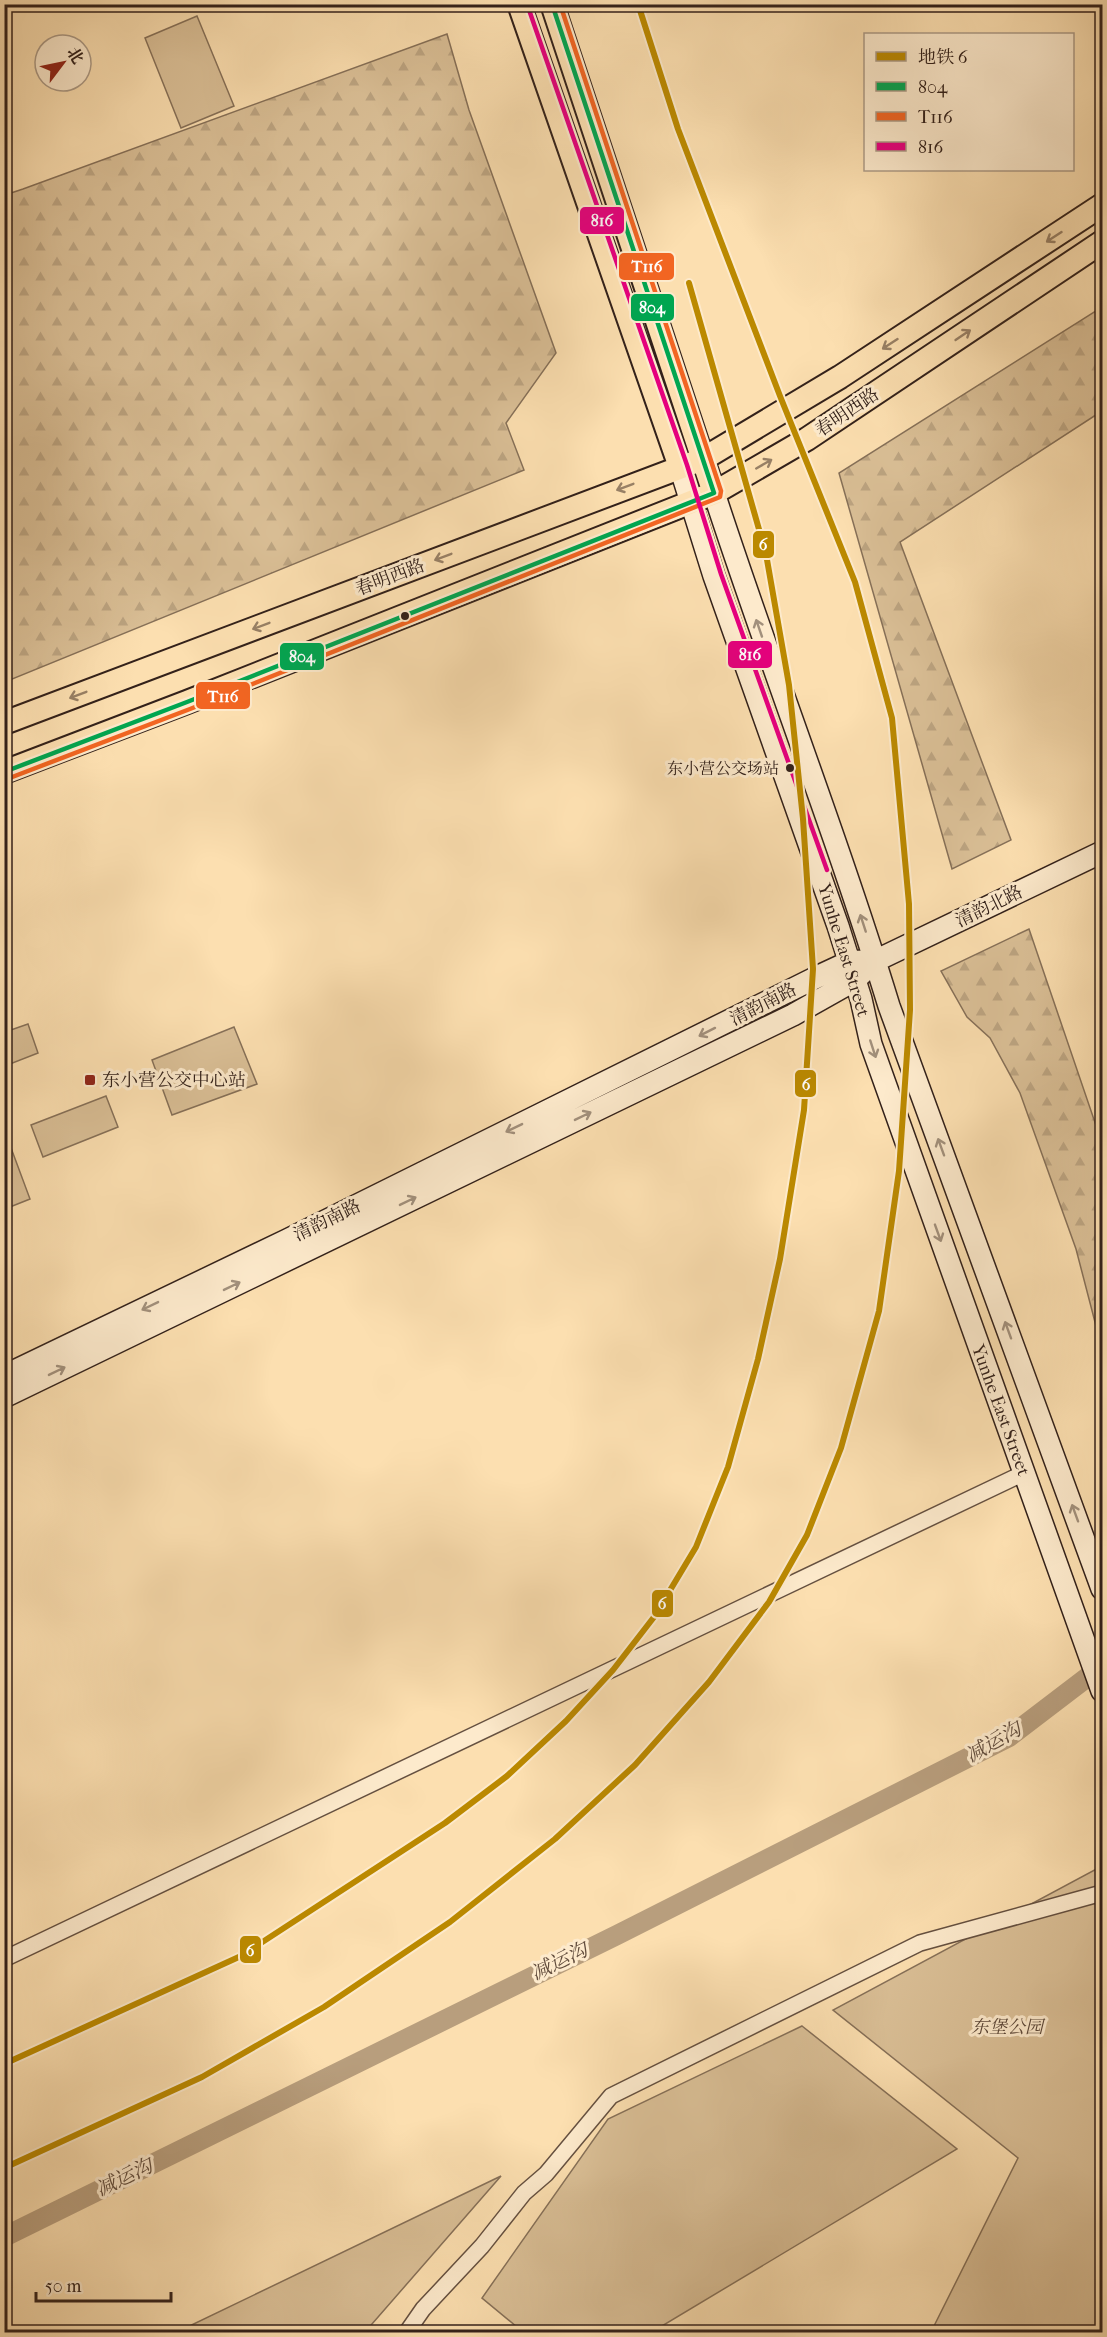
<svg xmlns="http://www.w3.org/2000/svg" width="1107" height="2337" viewBox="0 0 1107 2337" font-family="'IM FELL French Canon','Noto Serif SC',serif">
<defs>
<pattern id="forest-firs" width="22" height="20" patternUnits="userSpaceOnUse" patternTransform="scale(1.5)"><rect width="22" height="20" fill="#dabf96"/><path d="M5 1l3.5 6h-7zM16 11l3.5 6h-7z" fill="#bca481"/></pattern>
</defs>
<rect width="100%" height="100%" fill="#fcdfb0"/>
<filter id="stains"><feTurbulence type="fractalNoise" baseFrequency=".00333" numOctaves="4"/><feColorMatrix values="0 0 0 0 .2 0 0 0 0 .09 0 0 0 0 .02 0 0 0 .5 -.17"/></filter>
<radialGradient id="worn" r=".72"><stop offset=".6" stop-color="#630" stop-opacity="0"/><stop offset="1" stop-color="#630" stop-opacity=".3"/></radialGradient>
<path fill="url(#forest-firs)" stroke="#867058" stroke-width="1.5" d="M 447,34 L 469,110 L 556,353 L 506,423 L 524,470 L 5,682 L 5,185 L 8,194 L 23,189 Z
M 1102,307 L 1102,411 L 900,542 L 1011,840 L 952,869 L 839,473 Z
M 1029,929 L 1102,1143 L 1102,1349 L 1076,1249 L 1020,1093 L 990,1038 L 967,1017 L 941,971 Z"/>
<path fill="#dabf96" stroke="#867058" stroke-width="1.5" d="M 197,16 L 234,106 L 181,128 L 145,38 Z
M 28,1024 L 38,1053 L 5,1066 L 5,1032 Z
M 234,1027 L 257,1084 L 172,1115 L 152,1060 Z
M 106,1096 L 118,1127 L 43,1157 L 31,1125 Z
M 4,1129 L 30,1199 L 5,1209 L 4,1209 Z
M 1102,1866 L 1102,2332 L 931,2332 L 1018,2158 L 833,2010 Z
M 802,2026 L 957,2149 L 652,2332 L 523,2332 L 482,2298 L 608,2119 Z
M 501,2176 L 365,2332 L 177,2332 Z"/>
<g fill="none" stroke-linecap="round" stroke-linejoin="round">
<path stroke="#b89e7d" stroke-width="20" d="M 4,2237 L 617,1935 L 1009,1737 L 1102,1666"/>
<g stroke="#655040" stroke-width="18">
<path id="street" d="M 4,1959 L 1024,1473
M 407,2332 L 423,2309 L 482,2246 L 524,2193 L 546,2174 L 611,2096 L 920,1943 L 1102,1893"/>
</g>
<g stroke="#33211a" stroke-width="24">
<path id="secondary" d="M 680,467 L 714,576 L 838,926 L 861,999 L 871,1044 L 1102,1691
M 714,493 C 770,665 836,833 889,1006 L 1102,1589
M 4,1376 L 287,1240 L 821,975 L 849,962 L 862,961
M 4,1397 L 793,1015 L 855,980 L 875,961 L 1102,852"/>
</g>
<g stroke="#33211a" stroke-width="26">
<path id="primary" d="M 519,4 L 680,467
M 552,4 L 714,493
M 4,723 L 703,459 L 840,377 L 1102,205
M 4,772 L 187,702 L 714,493 L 807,439 L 1102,242"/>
</g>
<use href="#street" stroke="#fdeacc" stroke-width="15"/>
<use href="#secondary" stroke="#fdeacc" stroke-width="21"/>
<use href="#primary" stroke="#fcdfb0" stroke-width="22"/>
<g stroke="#fdeacc" stroke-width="9">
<path id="bus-1" d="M 4,772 L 187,702 L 714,493 L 552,4"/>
</g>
<g stroke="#fdeacc" stroke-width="9">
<path id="bus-2" d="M 7,779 L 190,709 L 720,497 L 721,491 L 560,4"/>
</g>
<g stroke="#fdeacc" stroke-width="9">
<path id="bus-3" d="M 527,4 L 687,465 L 721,574 L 827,870"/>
</g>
<use href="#bus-1" stroke="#00a651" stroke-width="4.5"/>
<use href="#bus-2" stroke="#f26522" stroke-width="4.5"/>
<use href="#bus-3" stroke="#e5007d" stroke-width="4.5"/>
<g stroke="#fdeacc" stroke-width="10">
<path id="metro-1" d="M 4,2064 L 241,1956 L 445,1823 L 507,1776 L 566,1721 L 613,1670 L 654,1617 L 696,1547 L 728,1467 L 758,1359 L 780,1259 L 804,1110 L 813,969 L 803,819 L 789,685 L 766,554 L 689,283
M 4,2168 L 202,2077 L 324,2007 L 450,1922 L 555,1839 L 635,1765 L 709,1682 L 769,1602 L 807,1535 L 841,1448 L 879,1311 L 899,1171 L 910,1010 L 909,904 L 892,718 L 855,582 L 780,396 L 678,129 L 638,4"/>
</g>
<use href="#metro-1" stroke="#bb8900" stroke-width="6"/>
</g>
<defs><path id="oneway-shaft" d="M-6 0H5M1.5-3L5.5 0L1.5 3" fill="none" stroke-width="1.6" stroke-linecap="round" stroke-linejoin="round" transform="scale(1.5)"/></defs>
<g stroke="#988065">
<use href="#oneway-shaft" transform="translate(1054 237) rotate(147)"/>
<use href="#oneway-shaft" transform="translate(963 335) rotate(-34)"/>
<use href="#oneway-shaft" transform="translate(890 344) rotate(147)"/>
<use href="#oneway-shaft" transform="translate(764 464) rotate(-30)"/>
<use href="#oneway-shaft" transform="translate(625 487) rotate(159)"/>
<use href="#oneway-shaft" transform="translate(443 557) rotate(159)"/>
<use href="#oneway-shaft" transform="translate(261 626) rotate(159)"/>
<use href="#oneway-shaft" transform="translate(78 695) rotate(159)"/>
</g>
<g stroke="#a2907c">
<use href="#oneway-shaft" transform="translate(759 628) rotate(-109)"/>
<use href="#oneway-shaft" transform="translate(863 923) rotate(-108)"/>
<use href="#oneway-shaft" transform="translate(707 1032) rotate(153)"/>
<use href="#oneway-shaft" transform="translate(873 1049) rotate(72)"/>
<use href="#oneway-shaft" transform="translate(583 1116) rotate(-26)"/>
<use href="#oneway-shaft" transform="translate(514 1128) rotate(154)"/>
<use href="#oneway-shaft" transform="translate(941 1147) rotate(-110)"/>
<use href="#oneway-shaft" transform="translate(408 1201) rotate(-26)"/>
<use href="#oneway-shaft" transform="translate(938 1233) rotate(70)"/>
<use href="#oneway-shaft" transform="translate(232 1286) rotate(-26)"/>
<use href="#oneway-shaft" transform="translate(150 1306) rotate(154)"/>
<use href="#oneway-shaft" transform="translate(1008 1330) rotate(-110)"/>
<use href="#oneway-shaft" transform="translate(57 1371) rotate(-26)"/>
<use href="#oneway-shaft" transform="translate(1075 1513) rotate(-110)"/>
</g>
<g fill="#33211a" stroke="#fdeacc" stroke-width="2">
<circle cx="405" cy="616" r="5"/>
<circle cx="790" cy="768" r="5"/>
</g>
<rect fill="#8f2418" stroke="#fdeacc" stroke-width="2" x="84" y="1074" width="12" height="12" rx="3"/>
<g text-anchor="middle" stroke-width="6" stroke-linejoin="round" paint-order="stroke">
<g font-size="16" fill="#33211a" stroke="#fdeacc" text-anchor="end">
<text x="779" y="774">东小营公交场站</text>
</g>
<g font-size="18" fill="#33211a" stroke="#fdeacc">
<text transform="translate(847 412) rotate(-34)" y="6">春明西路</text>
<text transform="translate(390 577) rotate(-21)" y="6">春明西路</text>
<text transform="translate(989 906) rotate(-26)" y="6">清韵北路</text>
<text transform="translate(844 950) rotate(73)" y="6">Yunhe East Street</text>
<text transform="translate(763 1004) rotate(-27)" y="6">清韵南路</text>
<text transform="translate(327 1220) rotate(-26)" y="6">清韵南路</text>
<text transform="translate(1001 1410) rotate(70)" y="6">Yunhe East Street</text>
</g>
<g font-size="18" fill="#33211a" stroke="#fdeacc" text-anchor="start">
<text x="102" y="1086">东小营公交中心站</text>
</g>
<g font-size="18" font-style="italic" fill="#5d4839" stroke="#fdeacc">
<text x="1007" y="2033">东堡公园</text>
</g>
<g font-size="20" font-style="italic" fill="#624d3d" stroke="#fdeacc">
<text transform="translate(993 1742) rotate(-30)" y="7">减运沟</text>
<text transform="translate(559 1961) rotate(-26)" y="7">减运沟</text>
<text transform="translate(124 2177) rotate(-26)" y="7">减运沟</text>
</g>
</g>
<g stroke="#fdeacc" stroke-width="2">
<rect x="579" y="206" width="46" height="29" rx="6" fill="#e5007d"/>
<rect x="618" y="252" width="57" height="29" rx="6" fill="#f26522"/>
<rect x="630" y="293" width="45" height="29" rx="6" fill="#00a651"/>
<rect x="752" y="530" width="23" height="29" rx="6" fill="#bb8900"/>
<rect x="727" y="640" width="46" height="29" rx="6" fill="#e5007d"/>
<rect x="279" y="642" width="46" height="29" rx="6" fill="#00a651"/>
<rect x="195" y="681" width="56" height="29" rx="6" fill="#f26522"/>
<rect x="794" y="1069" width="23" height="29" rx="6" fill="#bb8900"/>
<rect x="651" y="1589" width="23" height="29" rx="6" fill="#bb8900"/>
<rect x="239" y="1935" width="23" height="29" rx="6" fill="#bb8900"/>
</g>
<g font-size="16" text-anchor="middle" font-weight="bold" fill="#fff">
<text x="602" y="226">816</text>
<text x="647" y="272">T116</text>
<text x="652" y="313">804</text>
<text x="763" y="550">6</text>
<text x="750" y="660">816</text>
<text x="302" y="662">804</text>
<text x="223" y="702">T116</text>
<text x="806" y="1090">6</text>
<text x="662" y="1609">6</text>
<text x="250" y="1956">6</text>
</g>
<rect width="1107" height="2337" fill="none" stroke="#fcdfb0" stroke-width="24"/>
<rect x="6" y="6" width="1095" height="2325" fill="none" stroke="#33211a" stroke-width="3"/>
<rect x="12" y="12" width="1083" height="2313" fill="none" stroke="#33211a" stroke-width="1.5"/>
<rect x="864" y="33" width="210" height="138" fill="#fdeacc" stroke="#ac9a85" stroke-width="1.5"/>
<rect x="876" y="52" width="30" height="9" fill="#bb8900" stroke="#ac9a85" stroke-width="1.5"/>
<text x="918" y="63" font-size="18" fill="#33211a">地铁 6</text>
<rect x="876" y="82" width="30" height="9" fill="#00a651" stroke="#ac9a85" stroke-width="1.5"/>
<text x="918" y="93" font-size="18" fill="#33211a">804</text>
<rect x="876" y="112" width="30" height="9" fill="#f26522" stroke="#ac9a85" stroke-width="1.5"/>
<text x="918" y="123" font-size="18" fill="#33211a">T116</text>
<rect x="876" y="142" width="30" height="9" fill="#e5007d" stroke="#ac9a85" stroke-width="1.5"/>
<text x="918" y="153" font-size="18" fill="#33211a">816</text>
<g transform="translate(63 63) rotate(58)"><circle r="28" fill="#fdeacc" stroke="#ac9a85" stroke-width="1.5"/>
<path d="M0-4.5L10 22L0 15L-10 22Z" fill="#8f2418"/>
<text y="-9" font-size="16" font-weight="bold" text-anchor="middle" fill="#33211a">北</text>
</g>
<path d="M36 2292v9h135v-9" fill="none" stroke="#33211a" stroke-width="3"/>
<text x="45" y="2292" font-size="18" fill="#33211a" stroke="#fdeacc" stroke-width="4.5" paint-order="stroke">50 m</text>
<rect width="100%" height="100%" filter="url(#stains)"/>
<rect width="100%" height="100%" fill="url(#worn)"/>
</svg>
